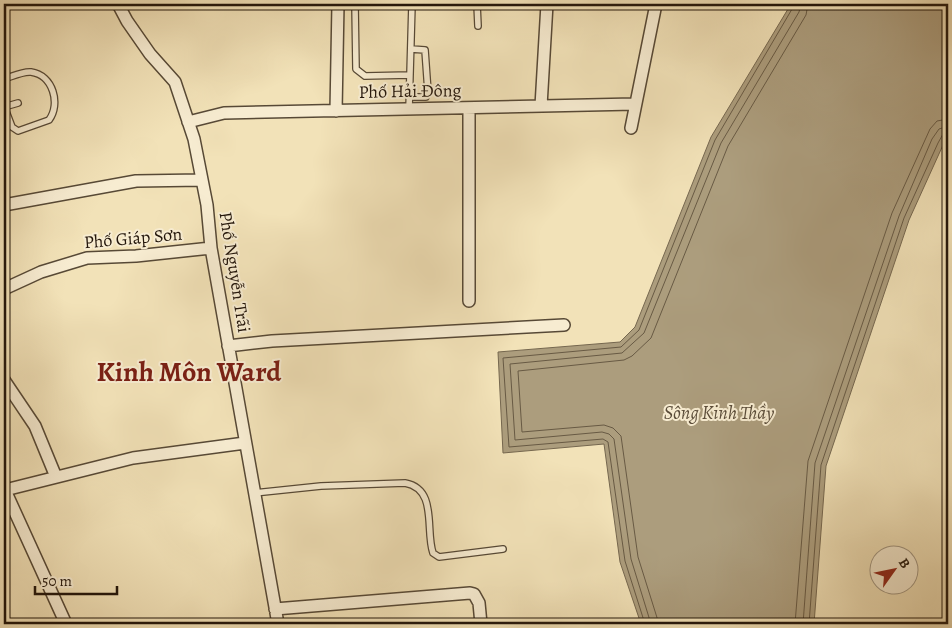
<svg xmlns="http://www.w3.org/2000/svg" width="952" height="628" viewBox="0 0 952 628" font-family="Alegreya,serif">
<rect width="100%" height="100%" fill="#f2e2b8"/>
<filter id="stains"><feTurbulence type="fractalNoise" baseFrequency=".004" numOctaves="4"/><feColorMatrix values="0 0 0 0 .2 0 0 0 0 .09 0 0 0 0 .02 0 0 0 .5 -.17"/></filter>
<radialGradient id="worn" r=".72"><stop offset=".6" stop-color="#630" stop-opacity="0"/><stop offset="1" stop-color="#630" stop-opacity=".3"/></radialGradient>
<path fill="#ac9d7d" stroke="#75674f" d="M 791,4 L 948,4 L 948,134 L 909,220 L 826,466 L 814,624 L 641,624 L 620,562 L 604,444 L 503,453 L 498,352 L 620,342 L 635,327 L 711,137 Z"/>
<g fill="none" stroke-linecap="round" stroke-linejoin="round">
<path stroke="#685a44" stroke-width="1" d="M 645,624 L 625,561 L 608,442 L 603,439 L 509,447 L 503,358 L 621,347 L 639,330 L 715,140 L 795,4
M 651,624 L 631,559 L 614,439 L 609,434 L 602,432 L 515,440 L 510,364 L 622,353 L 644,333 L 721,143 L 799,12 L 801,4
M 659,624 L 638,557 L 621,436 L 613,428 L 604,425 L 522,432 L 518,371 L 624,360 L 632,356 L 651,338 L 728,146 L 806,15 L 808,4
M 795,624 L 808,461 L 892,213 L 930,129 L 937,121 L 948,119
M 803,624 L 815,463 L 899,216 L 932,139 L 939,129 L 948,126
M 809,624 L 821,465 L 904,218 L 938,143 L 943,134 L 948,133"/>
<g stroke="#574936" stroke-width="8">
<path id="lane" d="M 355,4 L 356,69 L 365,76 L 410,75
M 477,4 L 478,26
M 4,79 C 11,77 23,71 31,72 C 53,75 61,104 49,120 L 18,131 L 12,127 L 4,106
M 409,97 L 426,97 L 428,92 L 425,50 L 411,49
M 4,107 L 18,103
M 409,109 L 412,4
M 254,493 L 321,486 L 405,483 C 438,489 425,530 433,553 L 439,557 L 503,549"/>
</g>
<g stroke="#574936" stroke-width="14">
<path id="street" d="M 118,4 L 127,21 L 150,54 L 175,82 L 194,139 L 207,205 L 211,248 L 278,624
M 541,106 L 547,4
M 469,108 L 469,301
M 336,111 L 338,4
M 188,122 L 224,113 L 634,104
M 631,128 L 656,4
M 4,205 L 136,181 L 202,180
M 4,289 L 41,272 L 87,258 L 136,256 L 211,248
M 228,346 L 272,341 L 564,325
M 4,380 L 35,426 L 56,477
M 4,488 L 66,624
M 5,490 L 133,458 L 245,443
M 275,609 L 470,593 L 474,594 L 479,603 L 481,624"/>
</g>
<use href="#lane" stroke="#f7ecd1" stroke-width="5.5"/>
<use href="#street" stroke="#f7ecd1" stroke-width="11"/>
</g>
<g text-anchor="middle" stroke-width="4" stroke-linejoin="round" paint-order="stroke">
<g font-size="18" fill="#23160b" stroke="#f7ecd1">
<text transform="translate(410 91) rotate(-1)" y="6">Phố Hải Đông</text>
<text transform="translate(133 238) rotate(-5)" y="6">Phố Giáp Sơn</text>
<text transform="translate(235 272) rotate(81)" y="6">Phố Nguyễn Trãi</text>
</g>
<g font-size="19" font-style="italic" fill="#5a4c39" stroke="#f7ecd1">
<text x="719" y="419">Sông Kinh Thầy</text>
</g>
<g font-size="28" font-weight="bold" fill="#7a1f14" stroke="#f7ecd1">
<text x="189" y="381">Kinh Môn Ward</text>
</g>
</g>
<rect width="952" height="628" fill="none" stroke="#f2e2b8" stroke-width="20"/>
<rect x="5" y="5" width="942" height="618" fill="none" stroke="#23160b" stroke-width="2.5"/>
<rect x="10" y="10" width="932" height="608" fill="none" stroke="#23160b"/>
<g transform="translate(894 570) rotate(57)"><circle r="24" fill="#f7ecd1" stroke="#a29682"/>
<path d="M0-4L9 19L0 12L-9 19Z" fill="#8f2418"/>
<text y="-8" font-size="14" font-weight="bold" text-anchor="middle" fill="#23160b">B</text>
</g>
<path d="M35 586v8h82v-8" fill="none" stroke="#23160b" stroke-width="2.5"/>
<text x="42" y="586" font-size="15" fill="#23160b" stroke="#f7ecd1" stroke-width="4" paint-order="stroke">50 m</text>
<rect width="100%" height="100%" filter="url(#stains)"/>
<rect width="100%" height="100%" fill="url(#worn)"/>
</svg>
